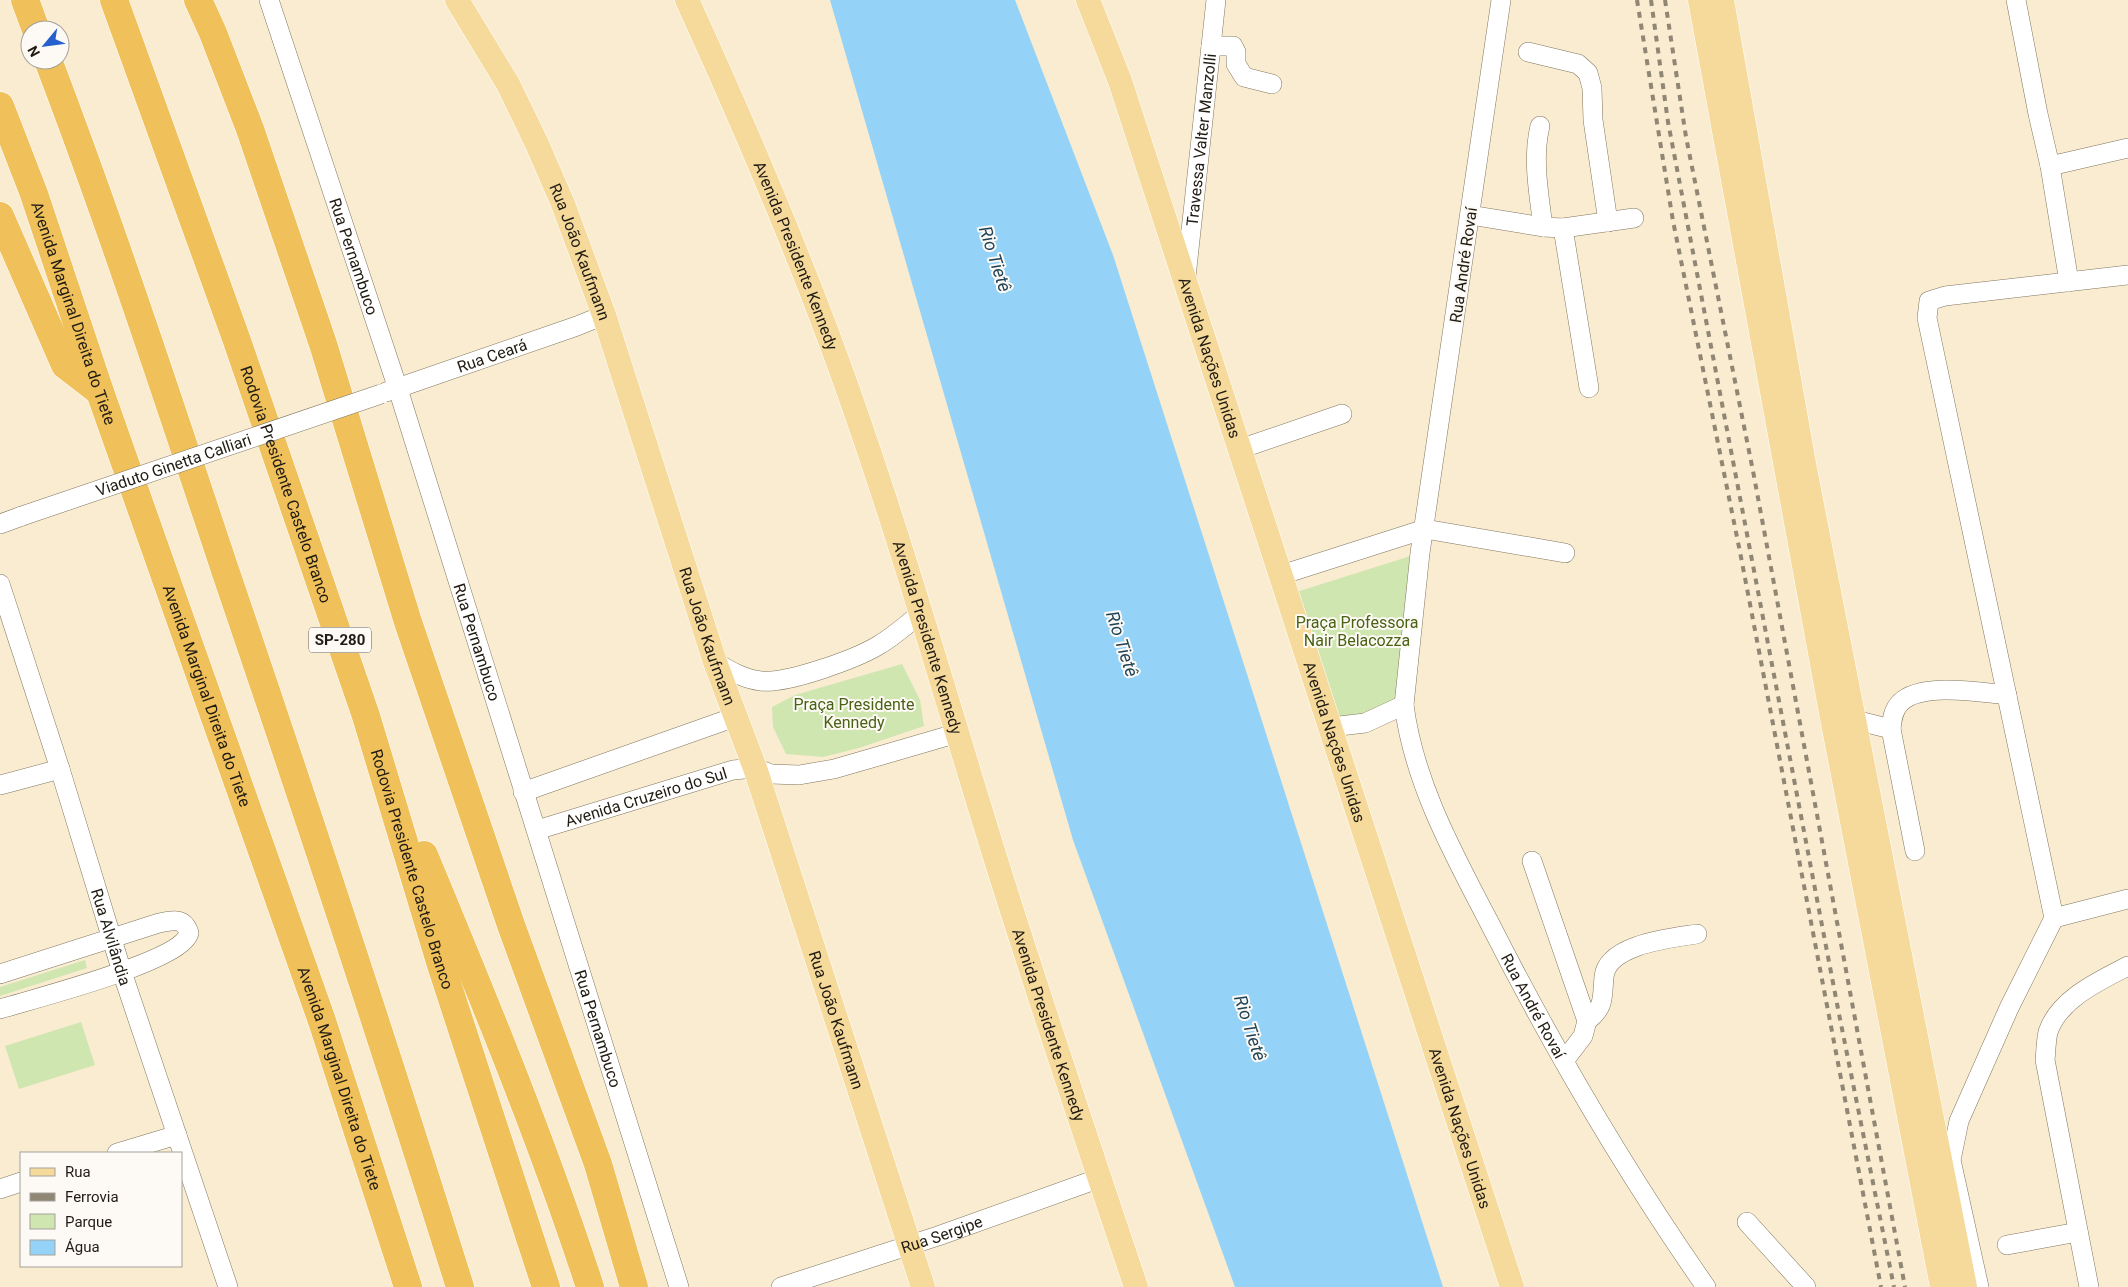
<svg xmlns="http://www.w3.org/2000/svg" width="2128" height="1287" viewBox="0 0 2128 1287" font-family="Roboto,sans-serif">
<rect width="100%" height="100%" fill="#f9ecd1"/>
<path fill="#d0e6b0" d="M 1420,553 L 1404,705 L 1331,727 L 1287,595 Z
M 902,664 L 920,700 L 924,726 L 859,748 L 823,757 L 786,754 L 773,727 L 772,707 L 795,695 Z
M 85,960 L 87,968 L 0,996 L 0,987 Z
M 81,1022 L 95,1065 L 19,1089 L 5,1046 Z"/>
<path fill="#94d3f7" d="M 830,0 L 1015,0 L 1113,255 L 1443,1287 L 1235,1287 L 1073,840 Z"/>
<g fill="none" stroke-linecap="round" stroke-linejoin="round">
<g stroke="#81765e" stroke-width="20">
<g id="minor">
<path id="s1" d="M 269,0 L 398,389 L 679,1287"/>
<path id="s2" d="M 1501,0 L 1420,553 L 1404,705 C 1414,783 1453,853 1489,922 C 1553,1048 1625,1171 1706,1287"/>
<path d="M 2016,0 L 2038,114 L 2050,166 L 2069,282"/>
<path d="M 1211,46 L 1233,46 L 1236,52 L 1236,64 L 1244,77 L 1272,84"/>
<path d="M 1528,52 L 1578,64 L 1588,73 L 1592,88 L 1593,120 L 1608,222"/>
<path d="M 1540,126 C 1532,159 1539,194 1543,227"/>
<path d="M 2050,166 L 2128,148"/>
<path d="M 1470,215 L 1543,227 L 1563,228 L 1634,218"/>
<path d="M 1563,228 L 1589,388"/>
<path id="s3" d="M 1186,277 L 1216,0"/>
<path id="s4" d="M 386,392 L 577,326 L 604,315"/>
<path d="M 1240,449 L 1342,414"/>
<path d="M 0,524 L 22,516"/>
<path d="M 1281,575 L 1425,529 L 1565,553"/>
<path id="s5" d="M 0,584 L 60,769 L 122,972 L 228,1287"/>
<path d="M 715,662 C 730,671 744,679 761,681 C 787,684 856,659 879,645 C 894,636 908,624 922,612"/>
<path d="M 1855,720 L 1891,729 L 1915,851"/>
<path d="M 1331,727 L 1365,723 L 1404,705"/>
<path d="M 1891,729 C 1892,720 1893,710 1900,703 C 1920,682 1980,692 2007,695"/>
<path d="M 0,785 L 60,769"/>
<path d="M 523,792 L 735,717"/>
<path id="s6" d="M 537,830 L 733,770 L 755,768 L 771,774 L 799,775 L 834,769 L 958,733"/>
<path d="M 1532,861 L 1587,1021 L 1583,1036 L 1564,1061"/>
<path d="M 2054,918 L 2128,899"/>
<path d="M 0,974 L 159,923 C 173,920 184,917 189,933 C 181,962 32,999 0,1009"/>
<path d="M 1587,1021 C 1605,1007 1602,998 1604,977 C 1607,944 1672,938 1697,934"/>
<path d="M 117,1153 L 177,1135"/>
<path d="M 0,1189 L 21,1182"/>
<path d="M 1747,1222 L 1806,1287"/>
<path d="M 2007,1245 L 2078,1232"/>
<path id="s7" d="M 781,1287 L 938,1236 L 1100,1178"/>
<path d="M 1979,1287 L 1951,1160 L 1959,1121 L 2009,1008 L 2054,918 L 1927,318 L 1929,301 L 1945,296 L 2128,275"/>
<path d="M 2089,1287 L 2045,1060 C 2046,1051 2046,1041 2048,1032 C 2059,999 2099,981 2128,966"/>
</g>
</g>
<g stroke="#fff" stroke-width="25">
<g id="major">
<path id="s8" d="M 457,0 L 508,84 L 537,144 L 563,204 L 604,315 L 715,662 L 755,768 L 923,1287"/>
<path id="s9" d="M 687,0 C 746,129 802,259 849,393 C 903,546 947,702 995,857 C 1040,1001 1088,1144 1136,1287"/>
<path id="s10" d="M 1088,0 L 1120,81 L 1512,1287"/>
<path d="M 1700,0 L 1832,718 L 1942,1287"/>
<path d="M 1722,0 L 1805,469 L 1965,1287"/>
</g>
</g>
<g stroke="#fff" stroke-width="29">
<g id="highway">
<path d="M 25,0 L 36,30"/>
<path id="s11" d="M 114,0 L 236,338 L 366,716 L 441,965 L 546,1287"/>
<path d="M 198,0 L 213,33 L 250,129 L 323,344 L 408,622 L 511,925 L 598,1164 L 634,1287"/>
<path d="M 48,60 C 112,228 168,399 225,570 C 306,808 385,1047 460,1287"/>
<path id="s12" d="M 0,106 L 34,194 L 100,392 L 322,1021 L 408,1287"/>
<path d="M 0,216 L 65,365 L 100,392"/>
<path d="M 424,855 C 483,997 542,1140 590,1287"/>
</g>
</g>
<use href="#minor" stroke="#fff" stroke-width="19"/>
<use href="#major" stroke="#f6da9c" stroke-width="24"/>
<use href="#highway" stroke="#f0c15a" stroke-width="28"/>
<path stroke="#8f8673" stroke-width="4" stroke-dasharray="6 6" stroke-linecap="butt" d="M 1637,0 L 1673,221 L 1740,552 L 1881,1287
M 1651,0 L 1668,122 L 1839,1014 L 1894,1287
M 1665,0 L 1686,137 L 1753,471 L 1905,1287"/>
<g stroke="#81765e" stroke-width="20" stroke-linecap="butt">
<g id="minor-bridge">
<path id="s13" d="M 22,516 L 381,394"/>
</g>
</g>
<use href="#minor-bridge" stroke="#fff" stroke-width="19"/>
</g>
<g text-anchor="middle" stroke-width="4" stroke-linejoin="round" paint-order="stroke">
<rect fill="#fdfaf5" stroke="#625e56" stroke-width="1" x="309" y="627.5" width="62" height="25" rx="4"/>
<g font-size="15" font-weight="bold" fill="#201b12">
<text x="340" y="645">SP-280</text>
</g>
<g font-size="16" fill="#201b12" stroke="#fdfaf5">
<text dy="6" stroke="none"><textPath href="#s3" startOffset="138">Travessa Valter Manzolli</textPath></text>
<text dy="6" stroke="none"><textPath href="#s8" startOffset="281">Rua João Kaufmann</textPath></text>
<text dy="6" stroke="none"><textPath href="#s9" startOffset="278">Avenida Presidente Kennedy</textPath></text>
<text dy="6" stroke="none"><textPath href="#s1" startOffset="270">Rua Pernambuco</textPath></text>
<text transform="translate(1463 265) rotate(-82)" y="6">Rua André Rovaí</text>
<text dy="6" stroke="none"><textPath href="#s12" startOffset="220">Avenida Marginal Direita do Tiete</textPath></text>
<text dy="6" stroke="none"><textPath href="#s4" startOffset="112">Rua Ceará</textPath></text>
<text dy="6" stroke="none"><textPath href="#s10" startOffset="378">Avenida Nações Unidas</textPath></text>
<text dy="6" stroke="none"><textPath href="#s13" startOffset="160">Viaduto Ginetta Calliari</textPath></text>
<text dy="6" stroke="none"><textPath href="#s11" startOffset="514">Rodovia Presidente Castelo Branco</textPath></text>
<text dy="6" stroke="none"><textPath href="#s8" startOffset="686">Rua João Kaufmann</textPath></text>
<text dy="6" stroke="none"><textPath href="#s9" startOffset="682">Avenida Presidente Kennedy</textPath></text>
<text dy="6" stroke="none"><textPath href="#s1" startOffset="675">Rua Pernambuco</textPath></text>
<text dy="6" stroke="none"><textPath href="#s12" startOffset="625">Avenida Marginal Direita do Tiete</textPath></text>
<text dy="6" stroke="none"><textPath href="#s10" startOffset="782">Avenida Nações Unidas</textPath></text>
<text dy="6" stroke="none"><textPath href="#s6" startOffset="114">Avenida Cruzeiro do Sul</textPath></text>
<text dy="6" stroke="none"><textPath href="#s11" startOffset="919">Rodovia Presidente Castelo Branco</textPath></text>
<text dy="6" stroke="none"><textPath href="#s5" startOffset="370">Rua Alvilândia</textPath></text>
<text dy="6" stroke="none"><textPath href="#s2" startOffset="1041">Rua André Rovaí</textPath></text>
<text dy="6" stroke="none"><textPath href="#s8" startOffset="1091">Rua João Kaufmann</textPath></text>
<text dy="6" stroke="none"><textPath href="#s9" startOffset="1088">Avenida Presidente Kennedy</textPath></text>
<text dy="6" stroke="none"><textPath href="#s1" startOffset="1080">Rua Pernambuco</textPath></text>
<text dy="6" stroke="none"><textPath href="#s12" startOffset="1030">Avenida Marginal Direita do Tiete</textPath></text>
<text dy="6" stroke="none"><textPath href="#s10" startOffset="1188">Avenida Nações Unidas</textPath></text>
<text dy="6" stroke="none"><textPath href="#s7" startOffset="169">Rua Sergipe</textPath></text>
</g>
<g font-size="16" fill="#496214" stroke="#fdfaf5">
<text x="1357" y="628">Praça Professora<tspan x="1357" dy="18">Nair Belacozza</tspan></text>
<text x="854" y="710">Praça Presidente<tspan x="854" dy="18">Kennedy</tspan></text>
</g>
<g font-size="18" font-style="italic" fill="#204357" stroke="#fdfaf5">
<text transform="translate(995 259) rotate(72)" y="6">Rio Tietê</text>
<text transform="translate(1122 644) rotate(72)" y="6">Rio Tietê</text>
<text transform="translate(1250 1028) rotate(72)" y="6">Rio Tietê</text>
</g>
</g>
<rect x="20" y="1152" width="162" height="115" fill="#fdfaf5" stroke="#a5a19a"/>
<rect x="30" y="1168" width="25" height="8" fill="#f6da9c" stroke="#a5a19a"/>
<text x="65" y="1177" font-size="15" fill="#201b12">Rua</text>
<rect x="30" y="1193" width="25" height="8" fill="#8f8673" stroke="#a5a19a"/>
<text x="65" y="1202" font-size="15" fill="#201b12">Ferrovia</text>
<rect x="30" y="1214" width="25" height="15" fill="#d0e6b0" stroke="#a5a19a"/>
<text x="65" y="1227" font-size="15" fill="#201b12">Parque</text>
<rect x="30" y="1240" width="25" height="15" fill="#94d3f7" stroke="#a5a19a"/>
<text x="65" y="1252" font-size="15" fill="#201b12">Água</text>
<g transform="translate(45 45) rotate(241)"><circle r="24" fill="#fdfaf5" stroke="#a5a19a"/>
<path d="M0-4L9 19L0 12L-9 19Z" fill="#2660cd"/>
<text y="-8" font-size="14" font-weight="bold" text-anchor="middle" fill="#201b12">N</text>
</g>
</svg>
